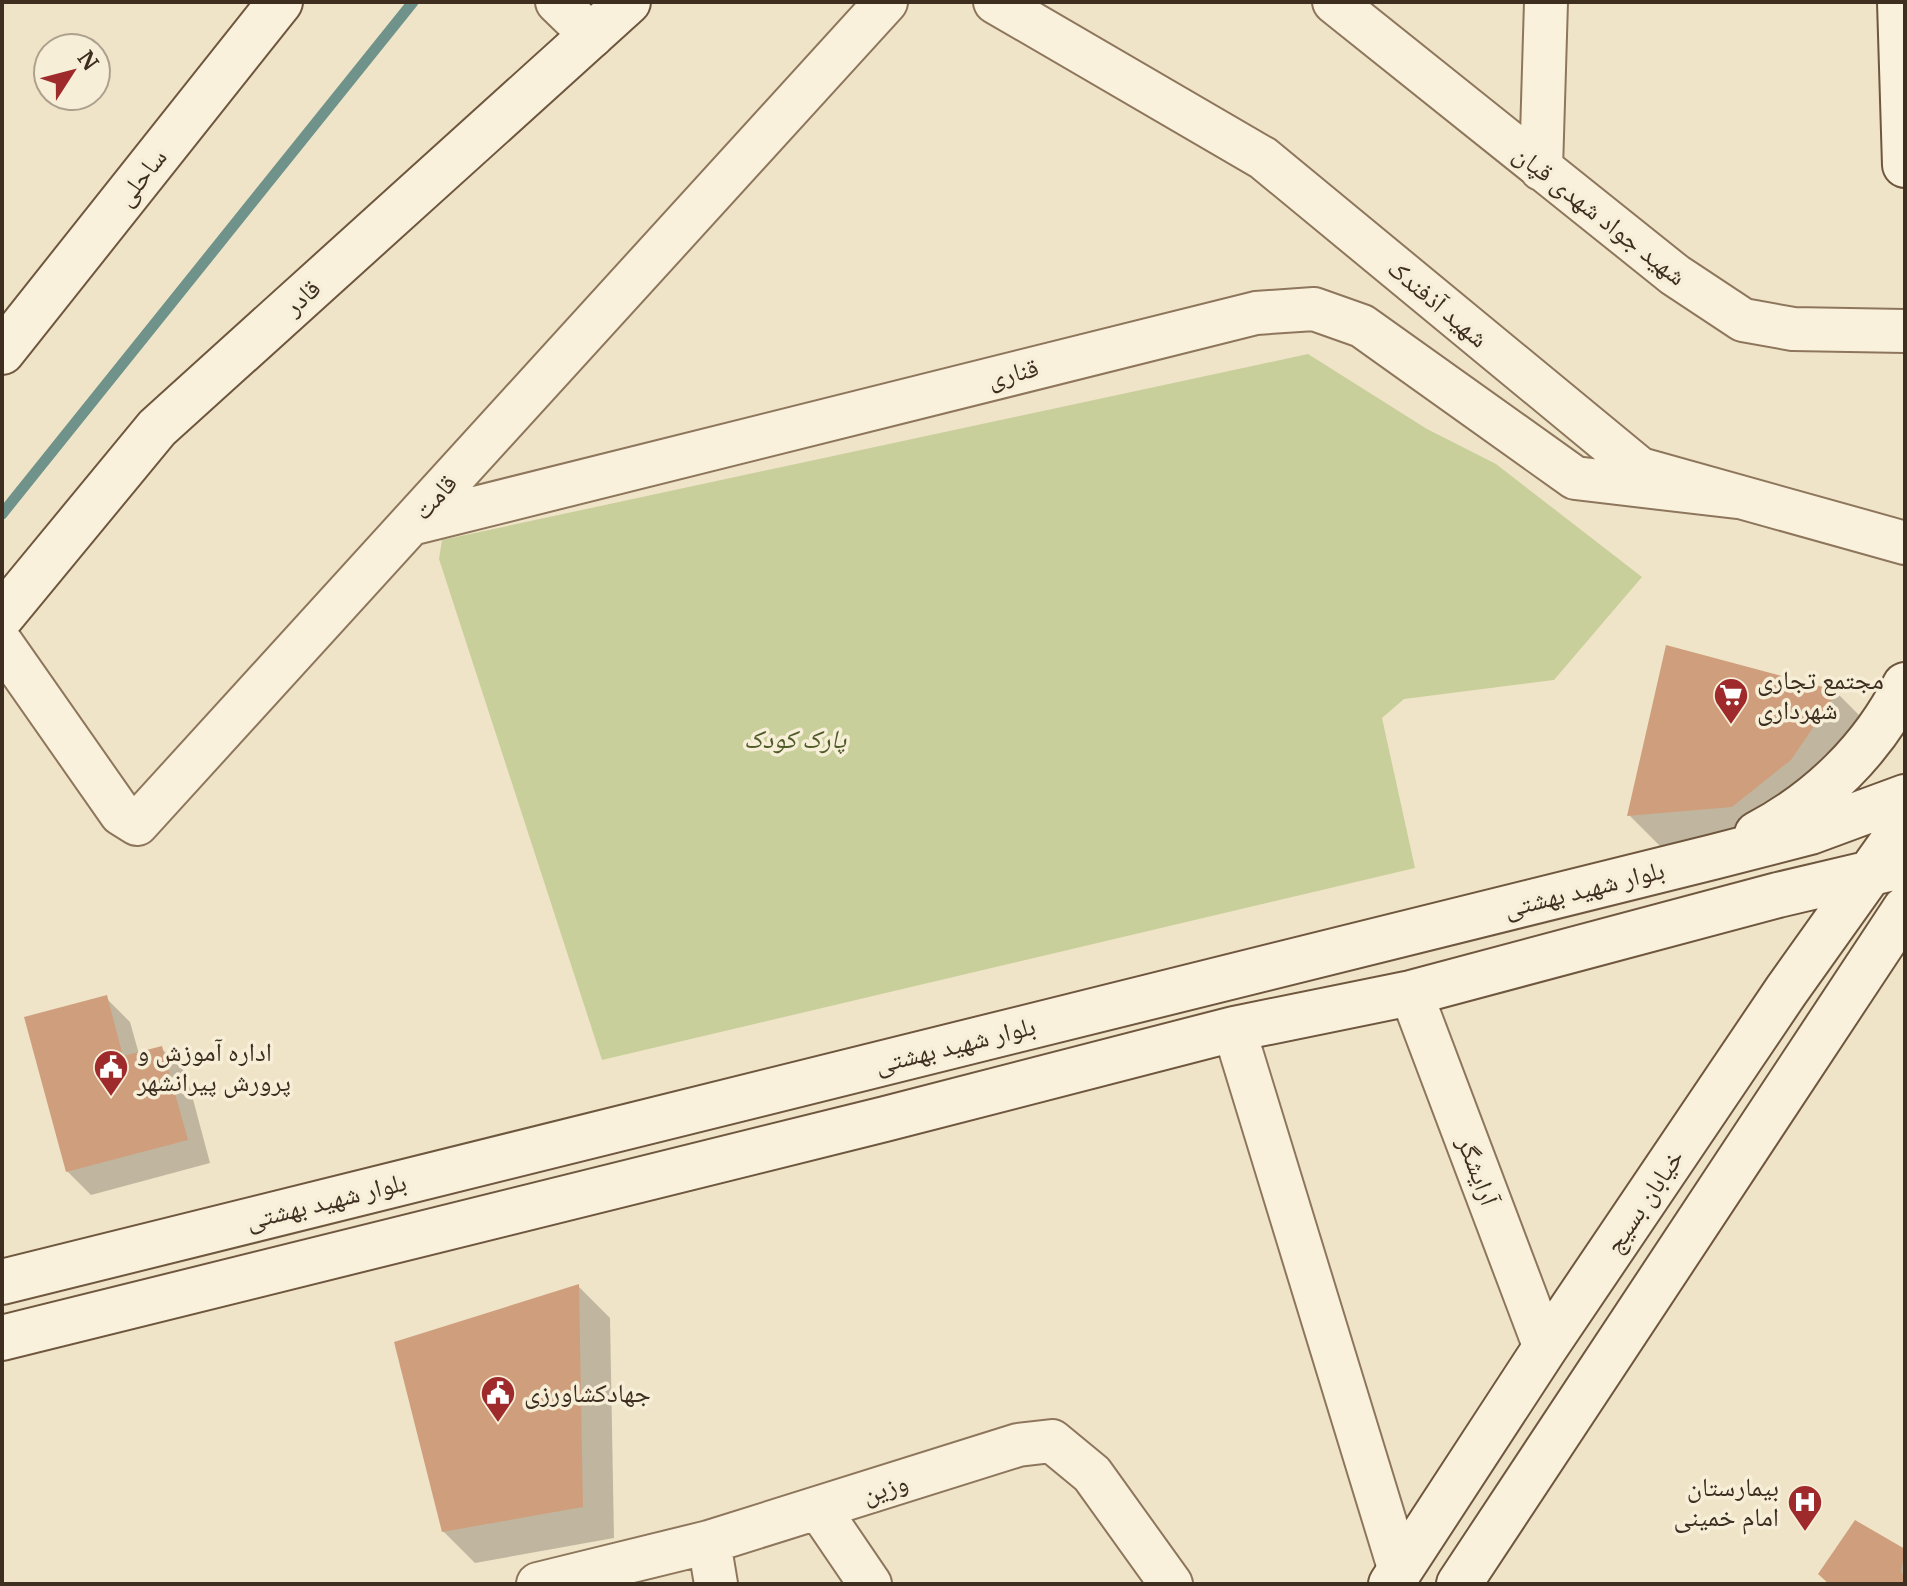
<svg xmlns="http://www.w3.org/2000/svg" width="1907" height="1586" viewBox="0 0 1907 1586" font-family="Merriweather,'Noto Naskh Arabic',serif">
<rect width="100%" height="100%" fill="#f0e4c8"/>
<path fill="#c9cf9b" d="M 1308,354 L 1427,429 L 1496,464 L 1642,577 L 1554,680 L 1404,699 L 1382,718 L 1415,868 L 602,1060 L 439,559 L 442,540 Z"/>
<path fill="#0003" d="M 1668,648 L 1837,693 L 1868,724 L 1764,837 L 1660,846 L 1629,815 Z
M 106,998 L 130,1022 L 139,1054 L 162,1049 L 186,1073 L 210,1163 L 91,1195 L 67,1171 Z
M 579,1287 L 610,1318 L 614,1538 L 475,1563 L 443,1531 Z
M 1855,1523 L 1905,1551 L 1905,1584 L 1831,1584 Z"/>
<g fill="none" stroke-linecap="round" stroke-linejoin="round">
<path stroke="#6f938a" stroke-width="11" d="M 2,514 L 413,2"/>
</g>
<path fill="#cf9f7d" d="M 1666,645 L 1838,691 L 1791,760 L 1732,807 L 1627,816 Z
M 107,995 L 123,1056 L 162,1046 L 188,1140 L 66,1172 L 24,1017 Z
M 579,1284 L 583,1507 L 442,1532 L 394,1342 Z
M 1855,1520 L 1905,1549 L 1901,1572 L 1905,1577 L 1905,1584 L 1829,1584 L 1818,1574 Z"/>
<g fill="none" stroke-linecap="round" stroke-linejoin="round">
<g stroke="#8d765c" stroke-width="46">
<path id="street" d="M 557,2 L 592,36
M 995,2 L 1263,158 L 1640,469 L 1905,543
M 1334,2 L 1675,275 L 1743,320 L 1793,329 L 1905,331
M 1541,169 L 1546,2
M 411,524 L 1256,313 L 1314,309 L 1362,326 L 1575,478 L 1737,497
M 2,644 L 121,814 L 137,824 L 886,2
M 1411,993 L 1545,1348
M 1234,1029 L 1400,1571
M 819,1509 L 870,1584
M 709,1542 L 716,1584
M 538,1584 L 709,1542 L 1018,1445 L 1052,1441 L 1092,1474 L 1171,1584"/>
</g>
<g stroke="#6f573f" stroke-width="48">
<path id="secondary" d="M 1900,2 L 1905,165
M 2,352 L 280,2
M 2,616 L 157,428 L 628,2
M 1757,834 C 1820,801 1873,749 1905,685
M 2,1282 L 1713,857 L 1810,832 L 1905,797
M 2,1338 L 885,1119 L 1234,1029 L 1411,993 L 1778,895 L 1905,865
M 1391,1584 L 1545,1348 L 1786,991 L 1905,824
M 1459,1584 L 1905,909"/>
</g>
<use href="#street" stroke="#faf1dc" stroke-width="42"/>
<use href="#secondary" stroke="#faf1dc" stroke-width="44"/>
</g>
<defs>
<g id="supermarket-pin" transform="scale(1.8)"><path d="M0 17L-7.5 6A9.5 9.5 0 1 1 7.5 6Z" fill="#9e2a2b" stroke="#f7eed8"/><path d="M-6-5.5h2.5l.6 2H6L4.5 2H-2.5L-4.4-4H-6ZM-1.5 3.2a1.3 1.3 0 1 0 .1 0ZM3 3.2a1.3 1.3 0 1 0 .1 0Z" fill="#fff"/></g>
<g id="civic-pin" transform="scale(1.8)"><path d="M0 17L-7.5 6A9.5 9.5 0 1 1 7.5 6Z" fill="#9e2a2b" stroke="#f7eed8"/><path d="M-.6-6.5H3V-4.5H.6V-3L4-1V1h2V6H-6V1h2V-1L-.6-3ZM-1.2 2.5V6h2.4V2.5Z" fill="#fff"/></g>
<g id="hospital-pin" transform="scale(1.8)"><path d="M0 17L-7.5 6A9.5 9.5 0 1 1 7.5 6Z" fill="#9e2a2b" stroke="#f7eed8"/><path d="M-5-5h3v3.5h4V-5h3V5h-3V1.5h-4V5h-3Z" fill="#fff"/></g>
</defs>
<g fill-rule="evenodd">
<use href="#supermarket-pin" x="1731" y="695"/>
<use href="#civic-pin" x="111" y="1067"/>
<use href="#civic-pin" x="498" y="1393"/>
<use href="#hospital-pin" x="1805" y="1502"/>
</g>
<g text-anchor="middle" stroke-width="7" stroke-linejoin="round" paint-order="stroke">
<g font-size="26" fill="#3d2e20" stroke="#f7eed8">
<text transform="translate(141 177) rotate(-52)" y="9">ساحلی</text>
<text transform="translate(1600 215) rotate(38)" y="9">شهید جواد شهدی قپان</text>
<text transform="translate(302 297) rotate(-42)" y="9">قادر</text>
<text transform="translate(1438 303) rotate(40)" y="9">شهید آذفندک</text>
<text transform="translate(1013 373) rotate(-14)" y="9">قناری</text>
<text transform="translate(435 497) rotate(-48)" y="9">قامت</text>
<text transform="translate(1584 889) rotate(-14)" y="9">بلوار شهید بهشتی</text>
<text transform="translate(955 1045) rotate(-14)" y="9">بلوار شهید بهشتی</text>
<text transform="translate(1478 1171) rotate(69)" y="9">آرایشگر</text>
<text transform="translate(326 1201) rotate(-14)" y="9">بلوار شهید بهشتی</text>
<text transform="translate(1644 1201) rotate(-56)" y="9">خیابان بسیج</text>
<text transform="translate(885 1488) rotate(-18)" y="9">وزین</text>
</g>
<g font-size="26" fill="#3d2e20" stroke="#f7eed8" text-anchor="start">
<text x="1757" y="689">مجتمع تجاری<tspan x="1757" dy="30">شهرداری</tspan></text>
<text x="137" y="1061">اداره آموزش و<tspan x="137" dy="30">پرورش پیرانشهر</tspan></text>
<text x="524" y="1402">جهادکشاورزی</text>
<text x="1779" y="1496" text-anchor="end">بیمارستان<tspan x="1779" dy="30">امام خمینی</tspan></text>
</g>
<g font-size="26" font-style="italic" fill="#4d5a26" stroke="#f7eed8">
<text x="795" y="748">پارک کودک</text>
</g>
</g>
<rect width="1907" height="1586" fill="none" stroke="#3d2e20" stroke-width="8"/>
<g transform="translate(72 72) rotate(54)"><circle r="38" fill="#f7eed8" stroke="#ada18e" stroke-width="2"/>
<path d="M0-6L14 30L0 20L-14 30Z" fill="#9e2a2b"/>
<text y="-12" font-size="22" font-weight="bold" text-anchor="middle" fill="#3d2e20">N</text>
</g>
</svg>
